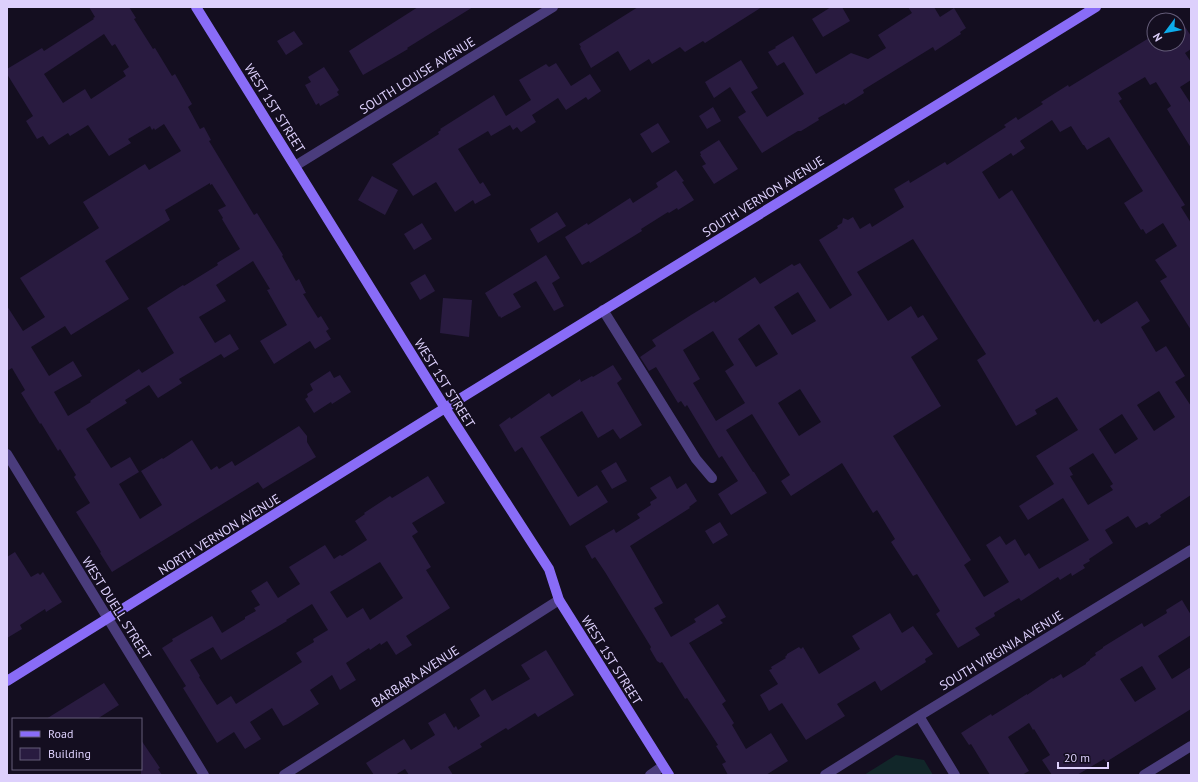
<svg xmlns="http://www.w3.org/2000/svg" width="1198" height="782" viewBox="0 0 1198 782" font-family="'PT Sans',sans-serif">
<rect width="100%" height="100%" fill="#140e20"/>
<path fill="#112629" d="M 896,755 L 924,760 L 933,775 L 864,775 Z"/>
<path fill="#291b40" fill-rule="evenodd" d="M 89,7 L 129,7 L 136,18 L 134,19 L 153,49 L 155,48 L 172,76 L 175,74 L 192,104 L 188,107 L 200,129 L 204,127 L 211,140 L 209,141 L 254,215 L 257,213 L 283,255 L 282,256 L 296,281 L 299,279 L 306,293 L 303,294 L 318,318 L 321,316 L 329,329 L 326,331 L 331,339 L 315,349 L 310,341 L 274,364 L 260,341 L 287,325 L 267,290 L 270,289 L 253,261 L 216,285 L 226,301 L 199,317 L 215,343 L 230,334 L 239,349 L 224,358 L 221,354 L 179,379 L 182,383 L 158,398 L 149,385 L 125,400 L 127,403 L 86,429 L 111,468 L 130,457 L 139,472 L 119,484 L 140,519 L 162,505 L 141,471 L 162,458 L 163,459 L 192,440 L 211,470 L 217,466 L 219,469 L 232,461 L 235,466 L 299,426 L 307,436 L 307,442 L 316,457 L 263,489 L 258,482 L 112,572 L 100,553 L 101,552 L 76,512 L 90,503 L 74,477 L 76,475 L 60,449 L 58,451 L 41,423 L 40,424 L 21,393 L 25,390 L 12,368 L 7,371 L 7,306 L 23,331 L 45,317 L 20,278 L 99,228 L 83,202 L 145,164 L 149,170 L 181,151 L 164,124 L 155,130 L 154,128 L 152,130 L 150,126 L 128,139 L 131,143 L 109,156 L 88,125 L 70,136 L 68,133 L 49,145 L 43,136 L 37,139 L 26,121 L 33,116 L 7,74 L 7,69 L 42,48 L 44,51 L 94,19 L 93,18 L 95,17 ZM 104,34 L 112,46 L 115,44 L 129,67 L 123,71 L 126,76 L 91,99 L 85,89 L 63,103 L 44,74 ZM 210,183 L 210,185 L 212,184 L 226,206 L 218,210 L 223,218 L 222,219 L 240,249 L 217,263 L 218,265 L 184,286 L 183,285 L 147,308 L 174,353 L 142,373 L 139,369 L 90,401 L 91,402 L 68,416 L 54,392 L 82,376 L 73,361 L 49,376 L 31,347 L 65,326 L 71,335 L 129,299 L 105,261 L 170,220 L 165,210 Z
M 418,7 L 473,7 L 407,48 L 408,49 L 396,56 L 363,75 L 349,51 Z
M 638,7 L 762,7 L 705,43 L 703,41 L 685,52 L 680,47 L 652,64 L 649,59 L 630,71 L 618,51 L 591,68 L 580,48 L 581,47 L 579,44 Z
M 831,7 L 842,7 L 850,21 L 823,37 L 812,19 Z
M 908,7 L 934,7 L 940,17 L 954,8 L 966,28 L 960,32 L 961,34 L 935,51 L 933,47 L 863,90 L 864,93 L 845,105 L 844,103 L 818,118 L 819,120 L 801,131 L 798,131 L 762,153 L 738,117 L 746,112 L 730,87 L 714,98 L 705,82 L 741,60 L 758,88 L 751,92 L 767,117 L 804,94 L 784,62 L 777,66 L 768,52 L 776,48 L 775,47 L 793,36 L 816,74 L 851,53 L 868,59 L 886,48 L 878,35 L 912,13 Z
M 1178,16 L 1191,36 L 1191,49 L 1185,53 L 1191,62 L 1191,80 L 1180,87 L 1191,104 L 1191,148 L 1167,109 L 1171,106 L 1156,82 L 1150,85 L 1145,77 L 1118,93 L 1122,99 L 1119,101 L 1185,205 L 1181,207 L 1191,223 L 1191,330 L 1160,281 L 1167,277 L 1155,260 L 1177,246 L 1163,223 L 1146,234 L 1143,229 L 1141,230 L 1124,203 L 1143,191 L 1109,137 L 1087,150 L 1084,145 L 1083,145 L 1071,126 L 1060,132 L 1052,120 L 1020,141 L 1025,148 L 1013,156 L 1011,153 L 982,172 L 999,199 L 1012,190 L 1094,322 L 1098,319 L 1101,324 L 1137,301 L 1150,321 L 1141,327 L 1156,352 L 1166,346 L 1185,376 L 1175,382 L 1191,406 L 1191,495 L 1160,515 L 1161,517 L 1149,525 L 1147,522 L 1136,528 L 1128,516 L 1105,530 L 1113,543 L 1089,559 L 1090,561 L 1083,565 L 1085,568 L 1072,576 L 1071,573 L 1060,580 L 1058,577 L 1021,601 L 1019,598 L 994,613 L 995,616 L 975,628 L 980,635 L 958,648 L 936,614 L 940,611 L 917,574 L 913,576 L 891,542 L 895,539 L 877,510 L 873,513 L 842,463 L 791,496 L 781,481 L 790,475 L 752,414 L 726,430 L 753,472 L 754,472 L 767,493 L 731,515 L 718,494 L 738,481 L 722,456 L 719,458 L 687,405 L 685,407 L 681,401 L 678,403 L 656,367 L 649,371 L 640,357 L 656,346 L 652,340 L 691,315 L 714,301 L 715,303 L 755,277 L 760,284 L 792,264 L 794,266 L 800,263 L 830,309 L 852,295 L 819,240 L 838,228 L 837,226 L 842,223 L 843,218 L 848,220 L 853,217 L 860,229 L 870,223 L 872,227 L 904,207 L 894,189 L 909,180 L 910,183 L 945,162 L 947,165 L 1006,127 L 1004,125 L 1016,117 L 1018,120 L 1043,104 L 1041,102 L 1068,85 L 1069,87 L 1149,38 L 1153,44 L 1178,44 ZM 913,239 L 986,354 L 977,360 L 1016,426 L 1037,414 L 1035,410 L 1057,397 L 1078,430 L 1036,456 L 1054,484 L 1019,506 L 1028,520 L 1063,498 L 1089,540 L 1039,569 L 1029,553 L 1025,556 L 1015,539 L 1006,545 L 1000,536 L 986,545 L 1009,582 L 984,597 L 964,565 L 971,560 L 893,436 L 941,406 L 911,357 L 938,339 L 923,315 L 918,318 L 911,306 L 888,321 L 857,272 ZM 798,292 L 816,321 L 792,335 L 774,307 ZM 759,324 L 778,354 L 756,367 L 738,339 ZM 713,331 L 734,365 L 725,371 L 745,403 L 716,421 L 693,383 L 700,379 L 683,350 ZM 800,389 L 821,422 L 799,436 L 778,403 ZM 1159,391 L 1175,417 L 1154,431 L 1137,405 ZM 1122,414 L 1138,439 L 1115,454 L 1099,429 ZM 1093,453 L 1113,484 L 1110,486 L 1113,490 L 1088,505 L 1070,476 L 1073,475 L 1069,468 Z
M 294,31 L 303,44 L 286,55 L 277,41 Z
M 556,63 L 571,86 L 590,74 L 601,91 L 588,100 L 586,97 L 566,110 L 558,98 L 532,115 L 536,122 L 521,132 L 517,127 L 513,130 L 510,125 L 491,136 L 488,131 L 458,149 L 480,184 L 483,182 L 491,195 L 475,204 L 473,200 L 455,212 L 436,182 L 413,196 L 392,164 L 439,134 L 438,132 L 441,130 L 440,129 L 494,95 L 506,116 L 531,100 L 519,80 L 546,64 L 549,67 Z
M 324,67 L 339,90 L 337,92 L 339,95 L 320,106 L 319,103 L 316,105 L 305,85 L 311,82 L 308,77 Z
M 713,107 L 721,121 L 707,129 L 699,116 Z
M 658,123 L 670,142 L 652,153 L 640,134 Z
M 719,140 L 738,169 L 714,184 L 702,166 L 706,164 L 700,155 L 701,155 L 700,152 Z
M 676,170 L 684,181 L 682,182 L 694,200 L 678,210 L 677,208 L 669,213 L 668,212 L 641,229 L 642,231 L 590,263 L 589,261 L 582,265 L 565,237 L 587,223 L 588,225 L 630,198 L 633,203 L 658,187 L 656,183 Z
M 372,176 L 398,190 L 385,215 L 358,200 Z
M 557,212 L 566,226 L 538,243 L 530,229 Z
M 422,223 L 432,239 L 414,250 L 404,234 Z
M 546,255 L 560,278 L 552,283 L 564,306 L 554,311 L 536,281 L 513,294 L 521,307 L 501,318 L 500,316 L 499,317 L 485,293 Z
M 425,274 L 435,291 L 420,300 L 410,283 Z
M 443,298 L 472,300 L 469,337 L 440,333 Z
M 613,365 L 622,379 L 617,383 L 642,425 L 620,439 L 613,429 L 598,438 L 582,411 L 540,437 L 578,497 L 597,485 L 608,502 L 570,526 L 522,447 L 515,452 L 499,425 L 510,417 L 511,419 L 549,393 L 552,397 L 580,379 L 581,382 L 592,376 L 593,377 Z
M 330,371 L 334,378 L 340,375 L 351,392 L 332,404 L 331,402 L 314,413 L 305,399 L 308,397 L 307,394 L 313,390 L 310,384 Z
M 616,462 L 627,481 L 612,489 L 601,471 Z
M 428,476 L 445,503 L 412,523 L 418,532 L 412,536 L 431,567 L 426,570 L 450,608 L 406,636 L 412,645 L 396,655 L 387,641 L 381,645 L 380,643 L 370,650 L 369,648 L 346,663 L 356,680 L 340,690 L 332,675 L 310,690 L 319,704 L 288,724 L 283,726 L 272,708 L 250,722 L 261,739 L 245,749 L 234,732 L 217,743 L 183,688 L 186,686 L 162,648 L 173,641 L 172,639 L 174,638 L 212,616 L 222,633 L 245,619 L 245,617 L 256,611 L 254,608 L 260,605 L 251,591 L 267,581 L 278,598 L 300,584 L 289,567 L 325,545 L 334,559 L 340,555 L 342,556 L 367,540 L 355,521 L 365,514 L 364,513 L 390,496 L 392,498 ZM 380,562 L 403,598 L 370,620 L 363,608 L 347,618 L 330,592 ZM 312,604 L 328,630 L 313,639 L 314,642 L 296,653 L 302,662 L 236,704 L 231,696 L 217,705 L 199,677 L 200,676 L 190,660 L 213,647 L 221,660 L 287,621 L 286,620 Z
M 670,476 L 677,489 L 686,483 L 697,501 L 689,507 L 690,508 L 630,546 L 663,603 L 654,608 L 671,637 L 696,622 L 694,619 L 718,604 L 726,617 L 720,620 L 723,623 L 689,643 L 726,701 L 722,704 L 734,723 L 732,725 L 746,749 L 771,733 L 788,761 L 766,775 L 728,775 L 722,764 L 726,762 L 716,746 L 718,745 L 707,728 L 687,698 L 685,699 L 662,662 L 660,663 L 657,661 L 650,649 L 651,647 L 605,572 L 595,557 L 592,559 L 585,546 L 614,529 L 616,533 L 640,518 L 637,514 L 651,505 L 650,502 L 657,498 L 650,488 Z
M 720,522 L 728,535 L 713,544 L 705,531 Z
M 15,552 L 31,577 L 38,573 L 40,575 L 43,572 L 62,602 L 46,612 L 45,609 L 20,625 L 22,629 L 7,638 L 7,557 Z
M 1182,600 L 1191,615 L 1191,635 L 1158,656 L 1172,679 L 1191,667 L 1191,709 L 1114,757 L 1106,762 L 1104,759 L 1077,775 L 1052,775 L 1042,760 L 1050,755 L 1034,729 L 1033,730 L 1029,723 L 1008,737 L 1029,771 L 1022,775 L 990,775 L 971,744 L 969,745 L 961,733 L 991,714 L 992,716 L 1027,694 L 1027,695 L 1052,678 L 1053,679 L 1061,674 L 1063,678 L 1086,664 L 1086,663 L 1090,660 L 1090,659 L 1096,655 L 1095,653 L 1103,648 L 1103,647 L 1142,623 L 1144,627 L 1167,613 L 1166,610 ZM 1142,666 L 1156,689 L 1135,702 L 1120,679 Z
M 890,613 L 902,633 L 913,626 L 933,654 L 925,659 L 926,662 L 881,691 L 875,681 L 837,704 L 845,716 L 806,740 L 782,703 L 769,711 L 760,695 L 778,684 L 769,670 L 772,669 L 771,667 L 786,658 L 785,657 L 787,655 L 787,654 L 799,647 L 801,649 L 803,647 L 819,674 L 860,649 L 852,636 Z
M 546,650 L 574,695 L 538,717 L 535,713 L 508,730 L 506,728 L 480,744 L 482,747 L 448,767 L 453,775 L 409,775 L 405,769 L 395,775 L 374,775 L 366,763 L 404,739 L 411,750 L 435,735 L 428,723 L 445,713 L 454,728 L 456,726 L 458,730 L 480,716 L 470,699 L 485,689 L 492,701 L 530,679 L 521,665 Z
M 104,683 L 119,705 L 97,719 L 46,719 Z
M 141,740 L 160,768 L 158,769 L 162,775 L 141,775 Z"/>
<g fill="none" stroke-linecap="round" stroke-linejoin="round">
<path stroke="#4a3c7c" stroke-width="10" d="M 295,166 L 553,7
M 603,310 L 696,459 L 712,478
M 7,454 L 204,775
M 919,716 L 955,775
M 284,775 L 559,600
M 650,775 L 663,766
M 825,775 L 919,716 L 1191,550
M 1144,775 L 1191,746"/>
<path stroke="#896cf7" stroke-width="10" d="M 196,7 L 445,408 L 549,569 L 559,600 L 669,775
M 7,681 L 445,408 L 1096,7"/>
</g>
<g text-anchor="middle" stroke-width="4" stroke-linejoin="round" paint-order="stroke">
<g font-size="13" fill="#ddd0fc" stroke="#140e20">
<text transform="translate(417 75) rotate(-32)" y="5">SOUTH LOUISE AVENUE</text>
<text transform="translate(275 108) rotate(58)" y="5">WEST 1ST STREET</text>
<text transform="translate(763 196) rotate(-32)" y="5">SOUTH VERNON AVENUE</text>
<text transform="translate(445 383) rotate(58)" y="5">WEST 1ST STREET</text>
<text transform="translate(219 534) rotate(-32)" y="5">NORTH VERNON AVENUE</text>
<text transform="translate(117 608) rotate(58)" y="5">WEST DUELL STREET</text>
<text transform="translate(1001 650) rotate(-31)" y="5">SOUTH VIRGINIA AVENUE</text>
<text transform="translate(612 660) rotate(58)" y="5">WEST 1ST STREET</text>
<text transform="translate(415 676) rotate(-33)" y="5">BARBARA AVENUE</text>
</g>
</g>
<rect width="1198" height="782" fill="none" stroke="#ddd0fc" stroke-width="16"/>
<rect x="12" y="718" width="130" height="52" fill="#140e20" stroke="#645c78"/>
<rect x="20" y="731" width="20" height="6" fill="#896cf7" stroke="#645c78"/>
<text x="48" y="738" font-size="12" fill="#ddd0fc">Road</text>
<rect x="20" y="748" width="20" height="12" fill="#291b40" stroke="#645c78"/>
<text x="48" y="758" font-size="12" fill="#ddd0fc">Building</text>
<g transform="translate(1166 32) rotate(238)"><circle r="19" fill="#140e20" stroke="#645c78"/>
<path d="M0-3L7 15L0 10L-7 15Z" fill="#0daceb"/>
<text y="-6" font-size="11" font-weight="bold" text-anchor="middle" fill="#ddd0fc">N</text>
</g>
<path d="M1058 762v6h50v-6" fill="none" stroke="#ddd0fc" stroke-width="2"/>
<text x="1064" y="762" font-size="12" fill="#ddd0fc" stroke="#140e20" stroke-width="3" paint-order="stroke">20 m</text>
</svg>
